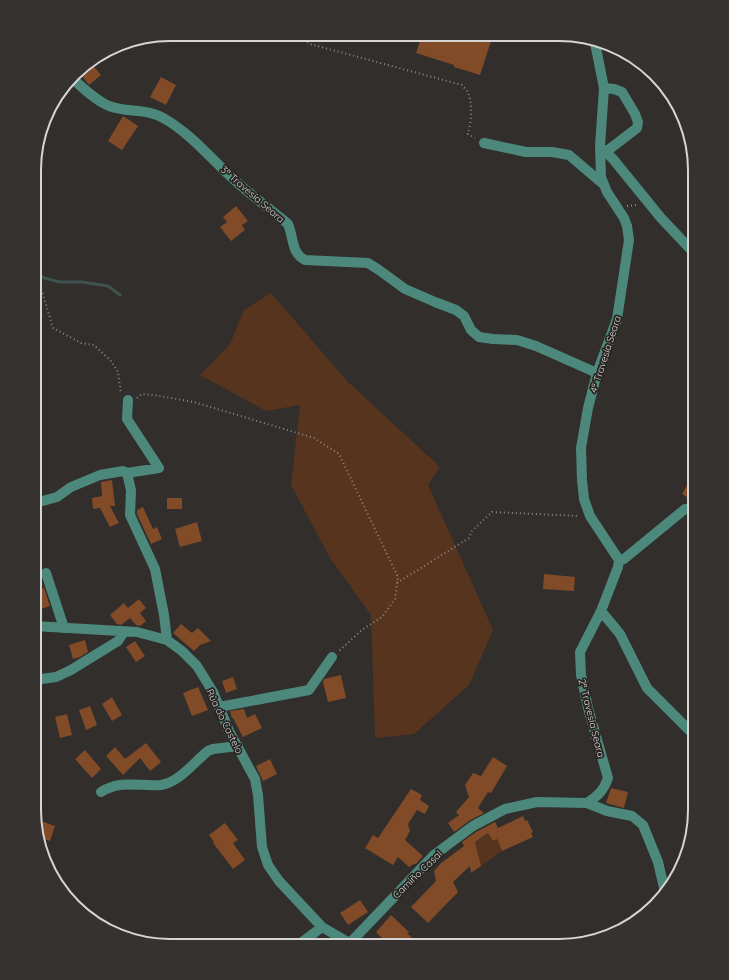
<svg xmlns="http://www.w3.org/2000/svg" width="729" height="980" viewBox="0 0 729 980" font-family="Quicksand,sans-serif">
<rect width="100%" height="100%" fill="#312e2c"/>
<path fill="#57341e" d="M 271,293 L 348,382 L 440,467 L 428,485 L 493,630 L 469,685 L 414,734 L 375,738 L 371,615 L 330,558 L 291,485 L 300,405 L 266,411 L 200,375 L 230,344 L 244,310 Z
M 489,833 L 493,841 L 497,839 L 502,851 L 481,866 L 475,842 Z"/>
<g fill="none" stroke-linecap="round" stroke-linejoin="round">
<path stroke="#40524e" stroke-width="3" d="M 636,60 L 668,94
M 35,270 L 44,278 L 60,282 L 82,282 L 108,286 L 120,295"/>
</g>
<path fill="#814b27" d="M 422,35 L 493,35 L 480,75 L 454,67 L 454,65 L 416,53 Z
M 90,62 L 101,75 L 89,85 L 78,71 L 81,68 Z
M 161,77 L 176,85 L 166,105 L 150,97 Z
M 123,116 L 138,126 L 122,150 L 108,141 Z
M 236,206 L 248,221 L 242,225 L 245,230 L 231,241 L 220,227 L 227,222 L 223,217 Z
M 695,471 L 695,502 L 682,494 Z
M 112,480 L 115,506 L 110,506 L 119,523 L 110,527 L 100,508 L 93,509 L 92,498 L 102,496 L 101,482 Z
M 167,498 L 182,498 L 182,509 L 167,509 Z
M 143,507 L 153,529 L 157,527 L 162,539 L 151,544 L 137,514 L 137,510 Z
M 197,522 L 202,541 L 180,547 L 175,529 Z
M 544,574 L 575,577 L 574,591 L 543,589 Z
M 44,588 L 50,606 L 41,609 L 36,590 Z
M 139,599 L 146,608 L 140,613 L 146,621 L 140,626 L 136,625 L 130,618 L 121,625 L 117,624 L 110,615 L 124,603 L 128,608 Z
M 181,624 L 192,633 L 198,628 L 211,641 L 200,645 L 194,651 L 173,633 Z
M 85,640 L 88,652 L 80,657 L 73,659 L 69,645 Z
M 135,641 L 145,656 L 136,662 L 126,647 Z
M 341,675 L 346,698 L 328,702 L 323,682 L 324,679 Z
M 233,677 L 237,689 L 226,693 L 222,681 Z
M 198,687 L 208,710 L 192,716 L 183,693 Z
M 112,697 L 122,715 L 112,721 L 102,704 Z
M 90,706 L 97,725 L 86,730 L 79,710 Z
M 244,709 L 247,718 L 255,714 L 262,728 L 243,737 L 233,718 L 232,718 L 230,711 Z
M 67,714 L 72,735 L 60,738 L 55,717 Z
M 146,743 L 161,762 L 150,771 L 140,758 L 123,775 L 106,756 L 115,747 L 125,759 Z
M 85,750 L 101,769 L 92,778 L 75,759 Z
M 493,757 L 507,766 L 491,793 L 488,792 L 478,808 L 484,813 L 469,821 L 454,832 L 448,823 L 459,815 L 456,812 L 469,797 L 465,785 L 473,773 L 481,776 Z
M 270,759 L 277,774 L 263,781 L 256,766 Z
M 611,788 L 628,792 L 624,808 L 606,803 Z
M 411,789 L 422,795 L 420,800 L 429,806 L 425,814 L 417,810 L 408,824 L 410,831 L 405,840 L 423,856 L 416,864 L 414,864 L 409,867 L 398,857 L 393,865 L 365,848 L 373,835 L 378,838 Z
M 523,816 L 525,821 L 527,820 L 533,832 L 531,833 L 533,837 L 502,851 L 497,839 L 493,841 L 488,833 L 475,842 L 481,866 L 471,873 L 470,866 L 453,882 L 458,892 L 428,923 L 411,907 L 436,881 L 434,871 L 440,864 L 464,846 L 462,842 L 476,832 L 495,822 L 498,828 Z
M 36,819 L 55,826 L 50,841 L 41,838 Z
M 225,823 L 238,840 L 233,843 L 245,860 L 233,869 L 213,843 L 214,842 L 209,835 Z
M 360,900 L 368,912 L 348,925 L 340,913 Z
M 391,915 L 409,932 L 407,933 L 420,946 L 390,946 L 376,932 Z"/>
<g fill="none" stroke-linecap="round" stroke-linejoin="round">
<path stroke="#8c8988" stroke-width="2" stroke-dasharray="1 3" stroke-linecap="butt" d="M 301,34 L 300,37 L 310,44 L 462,85 C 464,88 467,90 468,93 C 473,103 471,123 468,134 L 475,138
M 627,206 L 637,205
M 35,279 L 42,291 L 53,328 L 81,343 L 94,345 L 111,361 L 118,372 L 121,394
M 137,398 L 142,394 L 154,395 L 194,402 L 314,438 L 339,454 L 398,577 L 395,599 L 382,617 L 363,629 L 339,651
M 397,583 L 469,538 L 472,531 L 492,512 L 579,516"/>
<path stroke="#4c897c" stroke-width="10" d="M 595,43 L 604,88 L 600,146 L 601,177 L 607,192 L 624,218 L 627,226 L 629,240 L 617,319 L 597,373 L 588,408 L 581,448 L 582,480 L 584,499 L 590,516 L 619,560
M 72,78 C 83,88 95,100 109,106 C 127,113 148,108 165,119 C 189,133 207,154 227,173 C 246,192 268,207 288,224 C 294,238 291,253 305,260 L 368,263 L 379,270 L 405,289 L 435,302 L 456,310 L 464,316 L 471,330 L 479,337 L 493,339 L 517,340 L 536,346 L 597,373
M 604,88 L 614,89 L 622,92 L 635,114 L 638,122 L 637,128 L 607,151
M 484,143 L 526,152 L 552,152 L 569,155 L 603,184
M 600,146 L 613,159 L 661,218 L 695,254
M 127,473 L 159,468 L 127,419 L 128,400
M 35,503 L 57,497 L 71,487 L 100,475 L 123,471 L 127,473 L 131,490 L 130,515 L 155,569 L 164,615 L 167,640
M 619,560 L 624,559 L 685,509 L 695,509
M 46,573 L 64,628
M 601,611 L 620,634 L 647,688 L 695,736
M 34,626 L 137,632 L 167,640 L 182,651 L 197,666 L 213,692 L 229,731 L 255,779 L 258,795 L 262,847 L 268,865 L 279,881 L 322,927 L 353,945
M 34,680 L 56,677 L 71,670 L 118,641 L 124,632
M 219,707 L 309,690 L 332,657
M 101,792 C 123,779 138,787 161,785 C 180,782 194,762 208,751 L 213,749 L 238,746
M 587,803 C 598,796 604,790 608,778 L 588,708 L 581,675 L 580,652 L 601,611 L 618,567 L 619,560
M 350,943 L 434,855 L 473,826 L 505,809 L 537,802 L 587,803 L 607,811 L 632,816 L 643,825 L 658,862 L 665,892
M 295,945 L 301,943 L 322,927"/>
</g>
<g text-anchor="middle" stroke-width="3.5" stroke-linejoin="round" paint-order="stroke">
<g font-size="10" fill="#d7d5d4" stroke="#272422">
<text transform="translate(253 194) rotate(41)" y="4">3ª Travesía Seara</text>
<text transform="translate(605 354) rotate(-72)" y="4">4ª Travesía Seara</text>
<text transform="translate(592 718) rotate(76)" y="4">2ª Travesía Seara</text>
<text transform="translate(225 721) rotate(64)" y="4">Rúa do Castelo</text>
<text transform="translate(417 874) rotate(-44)" y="4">Camiño Casal</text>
</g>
</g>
<path d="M0 0H729V980H0ZM170 41H559A129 129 0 0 1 688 170V810A129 129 0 0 1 559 939H170A129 129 0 0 1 41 810V170A129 129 0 0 1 170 41Z" fill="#353230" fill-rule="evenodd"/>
<path fill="none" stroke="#d7d5d4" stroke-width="2" d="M170 41H559A129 129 0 0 1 688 170V810A129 129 0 0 1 559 939H170A129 129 0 0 1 41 810V170A129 129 0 0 1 170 41Z"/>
</svg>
